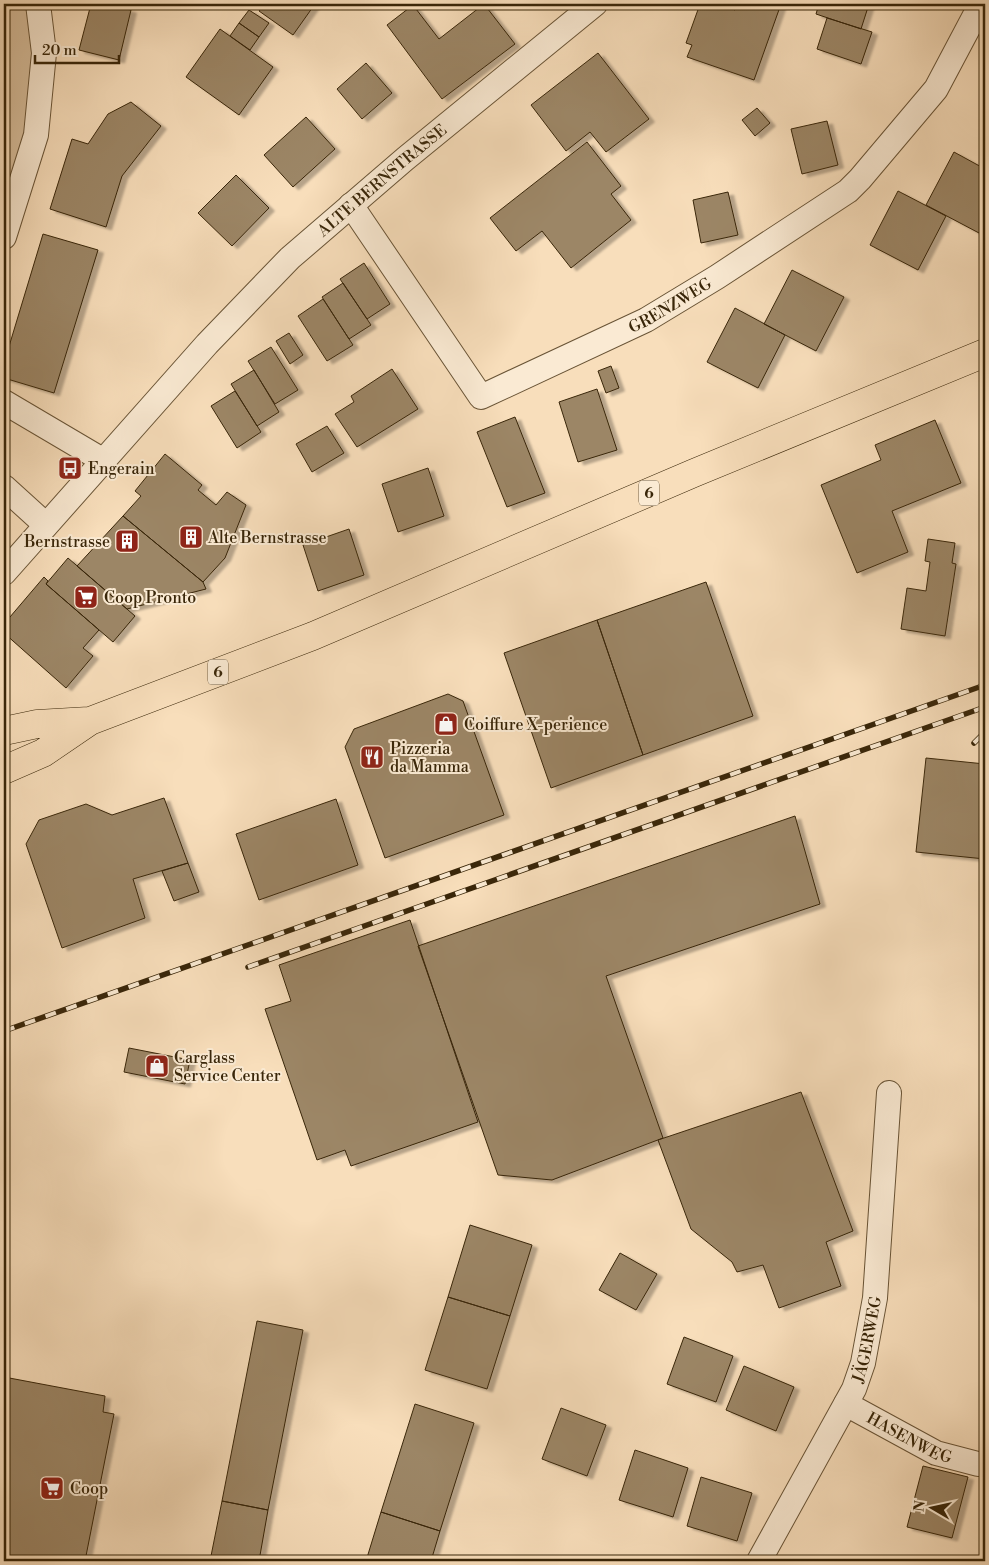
<svg xmlns="http://www.w3.org/2000/svg" width="989" height="1565" viewBox="0 0 989 1565" font-family="'Libre Bodoni',serif">
<defs>
<filter id="shadow"><feDropShadow dx="5.5" dy="3" stdDeviation="1" flood-color="#0004"/></filter>
</defs>
<rect width="100%" height="100%" fill="#f8debb"/>
<filter id="stains"><feTurbulence type="fractalNoise" baseFrequency=".004" numOctaves="4"/><feColorMatrix values="0 0 0 0 .2 0 0 0 0 .09 0 0 0 0 .02 0 0 0 .5 -.17"/></filter>
<radialGradient id="worn" r=".72"><stop offset=".6" stop-color="#630" stop-opacity="0"/><stop offset="1" stop-color="#630" stop-opacity=".3"/></radialGradient>
<path fill="#d8bf9d" stroke="#887253" d="M 4,4 L 29,4 L 36,54 L 28,134 L 4,205 Z"/>
<path fill="#9c8666" stroke="#392609" filter="url(#shadow)" d="M 91,4 L 106,4 L 131,10 L 119,60 L 79,50 Z
M 264,4 L 315,4 L 293,35 L 259,11 Z
M 484,4 L 515,44 L 442,99 L 387,25 L 413,5 L 439,39 Z
M 700,4 L 717,4 L 735,10 L 737,4 L 781,4 L 754,80 L 687,57 L 692,45 L 686,43 Z
M 819,4 L 869,4 L 861,29 L 816,14 Z
M 249,10 L 269,23 L 259,37 L 239,23 Z
M 827,18 L 872,32 L 861,64 L 817,49 Z
M 239,23 L 259,37 L 250,50 L 230,36 Z
M 220,29 L 273,67 L 239,115 L 186,77 Z
M 598,53 L 649,119 L 606,152 L 590,132 L 566,151 L 531,105 Z
M 366,63 L 392,93 L 362,119 L 337,89 Z
M 131,102 L 161,126 L 122,176 L 106,227 L 50,209 L 72,139 L 88,144 L 108,114 Z
M 757,108 L 770,123 L 755,136 L 742,120 Z
M 306,117 L 335,149 L 293,187 L 264,155 Z
M 827,121 L 838,165 L 802,174 L 791,129 Z
M 587,142 L 621,186 L 611,194 L 631,220 L 571,268 L 542,231 L 516,251 L 490,218 Z
M 954,152 L 985,169 L 985,221 L 979,233 L 926,205 Z
M 236,175 L 269,208 L 232,246 L 198,213 Z
M 898,191 L 946,216 L 918,270 L 870,245 Z
M 728,192 L 738,235 L 701,243 L 693,200 Z
M 43,234 L 98,250 L 54,393 L 4,378 L 4,363 Z
M 364,263 L 390,304 L 367,319 L 340,279 Z
M 792,270 L 844,297 L 816,351 L 764,324 Z
M 343,283 L 371,325 L 349,339 L 322,297 Z
M 323,299 L 353,345 L 327,361 L 298,316 Z
M 735,308 L 785,335 L 758,388 L 707,362 Z
M 289,333 L 303,355 L 290,364 L 276,341 Z
M 271,347 L 298,390 L 275,404 L 248,361 Z
M 611,366 L 619,388 L 606,393 L 598,371 Z
M 392,369 L 418,409 L 357,447 L 335,414 L 354,402 L 351,396 Z
M 254,370 L 279,412 L 257,426 L 231,384 Z
M 597,389 L 617,450 L 578,462 L 559,402 Z
M 235,391 L 261,432 L 237,448 L 211,406 Z
M 515,417 L 545,493 L 507,507 L 477,432 Z
M 935,420 L 961,483 L 892,511 L 908,552 L 857,573 L 821,485 L 881,460 L 875,445 Z
M 327,426 L 344,453 L 312,472 L 296,444 Z
M 165,454 L 202,485 L 198,490 L 216,505 L 227,492 L 246,505 L 225,558 L 203,582 L 123,516 L 141,496 L 135,491 Z
M 428,468 L 444,516 L 398,532 L 382,484 Z
M 123,516 L 203,582 L 206,589 L 127,609 L 77,566 Z
M 349,529 L 364,575 L 318,591 L 303,545 Z
M 928,539 L 955,543 L 952,563 L 956,564 L 945,636 L 901,629 L 907,588 L 926,591 L 930,562 L 925,561 Z
M 68,558 L 135,616 L 113,642 L 46,584 Z
M 44,577 L 48,581 L 46,584 L 99,630 L 83,648 L 93,656 L 66,688 L 4,633 L 4,624 Z
M 706,582 L 753,716 L 643,755 L 597,620 Z
M 597,620 L 643,755 L 551,788 L 504,653 Z
M 448,694 L 463,701 L 504,815 L 385,858 L 345,747 L 354,729 Z
M 926,758 L 985,764 L 985,859 L 916,852 Z
M 164,798 L 188,863 L 133,879 L 145,918 L 62,948 L 26,844 L 39,820 L 86,804 L 112,815 Z
M 336,799 L 358,865 L 259,900 L 236,834 Z
M 795,816 L 820,904 L 606,976 L 663,1138 L 552,1180 L 498,1175 L 418,946 Z
M 188,863 L 199,892 L 174,901 L 162,871 Z
M 410,920 L 478,1122 L 351,1166 L 345,1150 L 317,1160 L 265,1009 L 291,1001 L 279,965 Z
M 129,1048 L 190,1060 L 185,1084 L 124,1072 Z
M 801,1092 L 853,1231 L 826,1242 L 841,1286 L 779,1308 L 763,1265 L 737,1272 L 732,1262 L 691,1229 L 658,1140 Z
M 470,1225 L 532,1245 L 510,1316 L 448,1297 Z
M 620,1253 L 657,1274 L 636,1310 L 599,1290 Z
M 448,1297 L 510,1316 L 487,1389 L 425,1370 Z
M 257,1321 L 303,1330 L 268,1510 L 222,1501 Z
M 684,1337 L 733,1356 L 716,1402 L 667,1384 Z
M 744,1366 L 794,1387 L 776,1431 L 726,1410 Z
M 4,1377 L 105,1396 L 103,1412 L 114,1414 L 85,1561 L 4,1561 Z
M 415,1404 L 474,1423 L 440,1531 L 381,1512 Z
M 561,1408 L 606,1425 L 587,1476 L 542,1459 Z
M 635,1450 L 688,1468 L 673,1517 L 619,1500 Z
M 923,1466 L 968,1477 L 952,1538 L 907,1527 Z
M 701,1477 L 752,1493 L 737,1541 L 687,1526 Z
M 222,1501 L 268,1510 L 259,1561 L 210,1561 Z
M 381,1512 L 440,1531 L 431,1561 L 366,1561 Z"/>
<g fill="none" stroke-linecap="round" stroke-linejoin="round">
<g stroke="#695436" stroke-width="26">
<g id="minor">
<path id="s1" d="M 351,205 L 481,397 L 646,320 L 717,277 L 848,191 L 860,179 L 936,89 L 981,4"/>
<path d="M 4,237 L 36,135 L 44,53 L 38,4"/>
<path d="M 4,402 L 104,461"/>
<path d="M 4,487 L 46,525"/>
<path id="s2" d="M 4,573 L 207,344 L 290,258 L 405,159 L 595,4"/>
<path id="s3" d="M 846,1404 L 936,1453 L 978,1464"/>
<path id="s4" d="M 759,1561 L 854,1389 L 863,1363 L 875,1298 L 889,1093"/>
</g>
</g>
<g stroke="#392609" stroke-width="29">
<path id="primary" d="M 4,731 L 37,724 L 89,721
M 4,770 L 43,753 L 90,721 L 313,636 L 694,473 L 985,353"/>
</g>
<use href="#minor" stroke="#faead3" stroke-width="24"/>
<use href="#primary" stroke="#f8debb" stroke-width="28"/>
<g stroke="#392609" stroke-width="5.5">
<path id="rail" d="M 974,743 L 985,732
M 248,967 L 985,707
M 4,1031 L 985,685"/>
</g>
<use href="#rail" stroke="#faead3" stroke-width="4" stroke-dasharray="11" stroke-linecap="butt"/>
</g>
<defs>
<g id="bus-square" transform="scale(1.25)"><rect x="-9" y="-9" width="18" height="18" rx="4" fill="#8f2418" stroke="#faead3"/><path d="M-5-6H5V4H4V6H2V4H-2V6H-4V4H-5ZM-3.5-4V0h7V-4ZM-3.5 1.2v1.5H-2V1.2ZM2 1.2v1.5H3.5V1.2Z" fill="#fff"/></g>
<g id="building-square" transform="scale(1.25)"><rect x="-9" y="-9" width="18" height="18" rx="4" fill="#8f2418" stroke="#faead3"/><path d="M-4-6H4V6H1V3H-1V6H-4ZM-2.5-4.3h1.7v1.8h-1.7ZM.8-4.3h1.7v1.8H.8ZM-2.5-1h1.7V.8h-1.7ZM.8-1h1.7V.8H.8Z" fill="#fff"/></g>
<g id="supermarket-square" transform="scale(1.25)"><rect x="-9" y="-9" width="18" height="18" rx="4" fill="#8f2418" stroke="#faead3"/><path d="M-6-5.5h2.5l.6 2H6L4.5 2H-2.5L-4.4-4H-6ZM-1.5 3.2a1.3 1.3 0 1 0 .1 0ZM3 3.2a1.3 1.3 0 1 0 .1 0Z" fill="#fff"/></g>
<g id="shop-square" transform="scale(1.25)"><rect x="-9" y="-9" width="18" height="18" rx="4" fill="#8f2418" stroke="#faead3"/><path d="M-5-2.5h2.3a2.7 3.5 0 0 1 5.4 0H5L5.5 6h-11ZM-1.5-2.5h3a1.5 2.3 0 0 0-3 0Z" fill="#fff"/></g>
<g id="restaurant-square" transform="scale(1.25)"><rect x="-9" y="-9" width="18" height="18" rx="4" fill="#8f2418" stroke="#faead3"/><path d="M-5-6h1v4h1v-4h1v4h1v-4h1v5L-1.5 .5V6h-2V.5L-5-1ZM5-6V6H3V1.5H1.5Q1.5-4 5-6Z" fill="#fff"/></g>
</defs>
<g fill-rule="evenodd">
<use href="#bus-square" x="70" y="468"/>
<use href="#building-square" x="191" y="537"/>
<use href="#building-square" x="127" y="541"/>
<use href="#supermarket-square" x="86" y="597"/>
<use href="#shop-square" x="446" y="724"/>
<use href="#restaurant-square" x="372" y="757"/>
<use href="#shop-square" x="157" y="1066"/>
<use href="#supermarket-square" x="52" y="1488"/>
</g>
<g text-anchor="middle" stroke-width="4" stroke-linejoin="round" paint-order="stroke">
<g fill="#faead3" stroke="#736146" stroke-width="1">
<rect x="639" y="480.5" width="20" height="25" rx="4"/>
<rect x="208" y="659.5" width="20" height="25" rx="4"/>
</g>
<g font-size="15" font-weight="bold" fill="#392609">
<text x="649" y="498">6</text>
<text x="218" y="677">6</text>
</g>
<g font-size="16" fill="#392609" stroke="#faead3">
<text dy="6" stroke="none"><textPath href="#s2" startOffset="546">ALTE BERNSTRASSE</textPath></text>
<text dy="6" stroke="none"><textPath href="#s1" startOffset="442">GRENZWEG</textPath></text>
<text dy="6" stroke="none"><textPath href="#s4" startOffset="248">JÄGERWEG</textPath></text>
<text dy="6" stroke="none"><textPath href="#s3" startOffset="72">HASENWEG</textPath></text>
</g>
<g font-size="16" fill="#392609" stroke="#faead3" text-anchor="start">
<text x="88" y="474">Engerain</text>
<text x="208" y="543">Alte Bernstrasse</text>
<text x="110" y="547" text-anchor="end">Bernstrasse</text>
<text x="104" y="603">Coop Pronto</text>
<text x="464" y="730">Coiffure X-perience</text>
<text x="390" y="754">Pizzeria<tspan x="390" dy="18">da Mamma</tspan></text>
<text x="174" y="1063">Carglass<tspan x="174" dy="18">Service Center</tspan></text>
<text x="70" y="1494">Coop</text>
</g>
</g>
<rect width="989" height="1565" fill="none" stroke="#f8debb" stroke-width="20"/>
<rect x="5" y="5" width="979" height="1555" fill="none" stroke="#392609" stroke-width="2.5"/>
<rect x="10" y="10" width="969" height="1545" fill="none" stroke="#392609"/>
<g transform="translate(932 1508) rotate(279)" stroke="#faead3" stroke-width="4" paint-order="stroke">
<path d="M0-4L9 19L0 12L-9 19Z" fill="#392609"/>
<text y="-8" font-size="14" font-weight="bold" text-anchor="middle" fill="#392609">N</text>
</g>
<path d="M35 55v8h84v-8" fill="none" stroke="#392609" stroke-width="2.5"/>
<text x="42" y="55" font-size="15" fill="#392609" stroke="#faead3" stroke-width="4" paint-order="stroke">20 m</text>
<rect width="100%" height="100%" filter="url(#stains)"/>
<rect width="100%" height="100%" fill="url(#worn)"/>
</svg>
